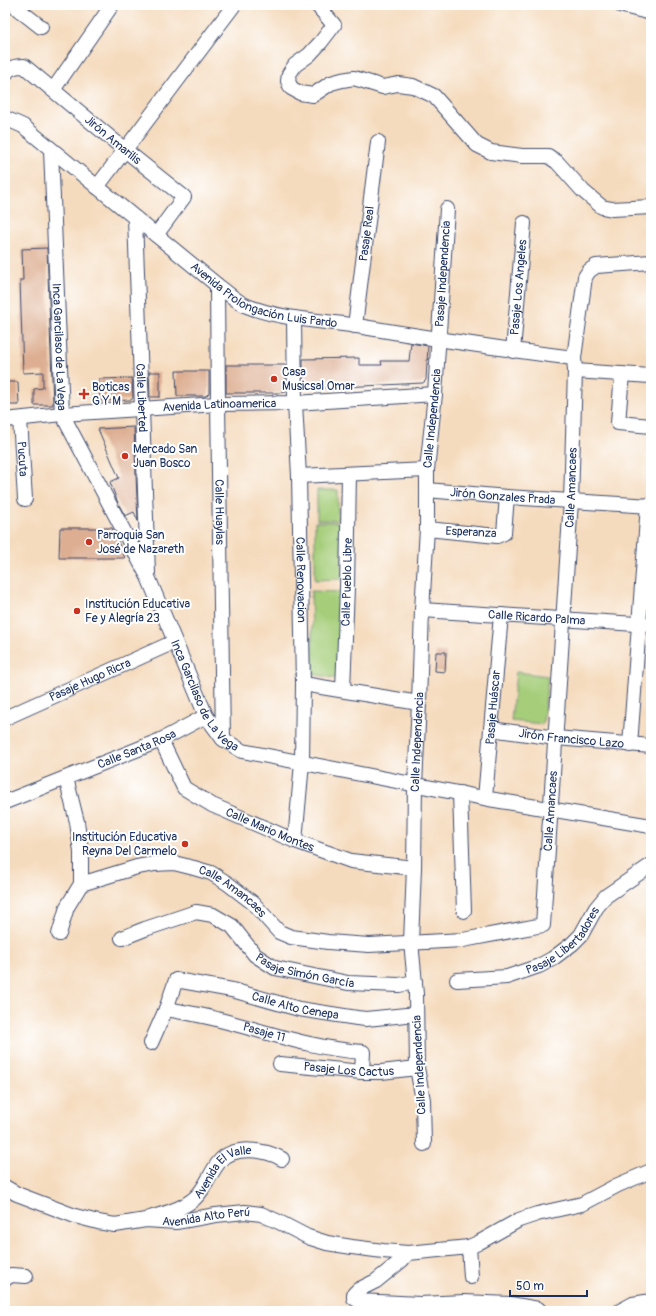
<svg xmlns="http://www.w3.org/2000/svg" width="656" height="1316" viewBox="0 0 656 1316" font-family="Pangolin,sans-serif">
<rect width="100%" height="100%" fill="#fff"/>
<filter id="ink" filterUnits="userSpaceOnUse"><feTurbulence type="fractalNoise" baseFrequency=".025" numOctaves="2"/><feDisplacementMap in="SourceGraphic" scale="8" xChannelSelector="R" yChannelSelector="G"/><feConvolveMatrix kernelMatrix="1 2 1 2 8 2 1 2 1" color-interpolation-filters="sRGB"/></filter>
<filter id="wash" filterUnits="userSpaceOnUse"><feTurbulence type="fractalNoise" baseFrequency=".012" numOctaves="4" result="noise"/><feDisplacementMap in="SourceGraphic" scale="16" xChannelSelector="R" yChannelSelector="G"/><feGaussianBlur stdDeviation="0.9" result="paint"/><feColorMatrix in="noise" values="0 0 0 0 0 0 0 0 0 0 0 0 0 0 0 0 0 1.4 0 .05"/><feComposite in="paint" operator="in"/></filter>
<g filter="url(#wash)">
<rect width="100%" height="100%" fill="#f5dbbe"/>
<path fill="#a6ce7a" stroke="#607e6c" d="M 317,490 L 338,490 L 338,520 L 317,520 Z
M 315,522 L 342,522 L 342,579 L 315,580 Z
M 311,591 L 345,592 L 339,679 L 313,674 Z
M 516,672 L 548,676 L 543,724 L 511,721 Z"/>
<g id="blocks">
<path fill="#ddae91" d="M 47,248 L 53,405 L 34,405 L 34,389 L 43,388 L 43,372 L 23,373 L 20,280 L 23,280 L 22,249 Z
M 411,343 L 428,346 L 426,380 L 423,383 L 303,389 L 303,359 L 359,358 L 359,365 L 382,365 L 381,361 L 409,361 Z
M 226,365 L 286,365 L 286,392 L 279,393 L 226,393 Z
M 176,371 L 209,371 L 209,393 L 206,396 L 177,396 Z
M 149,372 L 160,372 L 160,397 L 150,397 Z
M 132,378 L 133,398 L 131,400 L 100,401 L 99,379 Z
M 5,382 L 18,382 L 19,405 L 5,405 Z
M 134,427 L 138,521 L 134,512 L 125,516 L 118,503 L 110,482 L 119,478 L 98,429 Z
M 60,528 L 112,528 L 125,558 L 59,558 Z
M 436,652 L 446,652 L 445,672 L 435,671 Z"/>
</g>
</g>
<g filter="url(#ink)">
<use href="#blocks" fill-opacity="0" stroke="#3c496c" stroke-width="1"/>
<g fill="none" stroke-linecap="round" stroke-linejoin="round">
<g stroke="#3c496c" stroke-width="16">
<g id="minor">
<path d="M 16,5 L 18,9 L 41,27"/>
<path d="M 317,5 L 334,25 L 321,42 L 309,55 L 295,65 L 289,74 L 288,81 L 291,88 L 300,93 L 313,95 L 331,83 L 342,80 L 354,78 L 383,87 L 398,84 L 413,86 L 434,96 L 477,145 L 491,152 L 522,156 L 548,156 L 557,162 L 583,191 L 602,207 L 612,209 L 651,207"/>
<path d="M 620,5 L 651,13"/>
<path id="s1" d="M 5,75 C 9,67 16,66 24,66 L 125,150 L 184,197 L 156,235"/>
<path d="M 53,90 L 112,5"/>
<path id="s2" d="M 5,118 L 23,126 L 217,285 C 227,292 237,302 247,306 C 282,320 320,320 357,326 C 429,338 501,349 574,358"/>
<path id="s3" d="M 51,150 L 62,414 L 148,577 L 206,716 L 223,739 L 242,751 L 489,799 L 651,826"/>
<path d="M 97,187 L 234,5"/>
<path id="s4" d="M 135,218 L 148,573"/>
<path id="s5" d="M 217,285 L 218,404 L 223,739"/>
<path id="s6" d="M 294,318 L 295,403 L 299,476 L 303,684 L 302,763 L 295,841"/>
<path id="s7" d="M 355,326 L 378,142"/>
<path id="s8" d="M 513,351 L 524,223"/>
<path d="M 575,371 L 651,376"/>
<path d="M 622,374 L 618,423 L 651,426"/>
<path id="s9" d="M 20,419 L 25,499"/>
<path id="s10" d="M 5,420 L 62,414 L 218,404 L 295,403 L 435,394"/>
<path d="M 299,476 L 427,470"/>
<path id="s11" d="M 427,490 L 507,497 L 651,506"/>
<path d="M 427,529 L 497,536 L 504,533 L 507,497"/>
<path id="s12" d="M 422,610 L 651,625"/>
<path d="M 303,684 L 419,703"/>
<path id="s13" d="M 343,689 L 347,588 L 349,474"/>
<path id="s14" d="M 5,718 L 174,642"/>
<path id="s15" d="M 491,729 L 556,738 L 651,746"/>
<path id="s16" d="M 161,740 L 184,788 L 212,805 L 295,841 L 351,861 L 414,868"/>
<path d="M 630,745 L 648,505"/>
<path d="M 460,793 L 464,911"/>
<path id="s17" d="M 485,798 L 501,615"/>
<path id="s18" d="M 5,802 L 161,740 L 206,716"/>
<path id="s19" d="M 81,884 L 137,867 L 154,864 L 174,863 L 194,868 L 211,873 L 227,883 L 253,903 L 279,932 L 291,937 L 328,942 L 369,945 L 463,940 L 543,925 L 571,501 L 575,371 L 574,358 L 585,277 L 589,271 L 596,266 L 651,262"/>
<path d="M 59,934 L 67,907 L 81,884 L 81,852 L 77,822 L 66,778"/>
<path id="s20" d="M 122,938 L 145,929 L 196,912 L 213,915 L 232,926 L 255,955 L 275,968 L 348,983 L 399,985 L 415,982"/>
<path id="s21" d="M 457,980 L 507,977 L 539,966 L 552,959 L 572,944 L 581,935 L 596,908 L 606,896 L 651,865"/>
<path id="s22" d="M 166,1009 C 184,1012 202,1015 220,1020 C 267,1032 314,1049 363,1052 L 362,1072"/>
<path id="s23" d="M 151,1043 L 166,1009 L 176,980 L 232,990 L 299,1009 L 357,1018 L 366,1019 L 416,1014"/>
<path id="s24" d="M 280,1064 L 362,1072 L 381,1072 L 417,1068"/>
<path id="s25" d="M 424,1144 L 423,1100 L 417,1068 L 416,994 L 411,942 L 414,868 L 415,785 L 419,703 L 422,610 L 427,529 L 427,470 L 435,394 L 447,209"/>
<path id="s26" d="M 5,1187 L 17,1194 L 75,1216 L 98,1222 L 115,1225 L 146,1220 L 176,1222 L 216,1215 L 245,1212 L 261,1214 L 279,1222 L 308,1237 L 327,1243 L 352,1247 L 383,1251 L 408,1253 L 469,1247 L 478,1243 L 519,1220 L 537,1214 L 582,1204 L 618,1185 L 651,1171"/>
<path id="s27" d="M 150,1218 C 165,1213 183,1209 195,1198 C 206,1188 210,1173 219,1162 C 233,1145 265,1149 282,1159"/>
<path d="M 469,1247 L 471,1277"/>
<path d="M 408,1253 L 402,1260 L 376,1281 L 358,1290 L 354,1294 L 354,1298 L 359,1301 L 420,1304 L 464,1302 L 510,1304 L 538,1309 L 540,1311"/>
<path d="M 5,1279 L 11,1275 L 26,1276"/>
<path d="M 620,1311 L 633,1304 L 651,1301"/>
</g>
</g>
<use href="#minor" stroke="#fff" stroke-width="14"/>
</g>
</g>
<g fill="#c8321e" stroke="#fff" stroke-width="1.5">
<circle cx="274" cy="379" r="4"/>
<path d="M82 388h4v4h4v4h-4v4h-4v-4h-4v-4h4z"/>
<circle cx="125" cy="456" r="4"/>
<circle cx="89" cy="542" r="4"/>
<circle cx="77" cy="611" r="4"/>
<circle cx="185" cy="844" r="4"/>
</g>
<g text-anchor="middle" stroke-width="4" stroke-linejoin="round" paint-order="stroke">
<g font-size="12" fill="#1b2f5e" stroke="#fff">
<text dy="4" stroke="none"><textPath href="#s1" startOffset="138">Jirón Amarilis</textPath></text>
<text dy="4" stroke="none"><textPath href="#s7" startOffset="93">Pasaje Real</textPath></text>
<text dy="4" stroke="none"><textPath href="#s25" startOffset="872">Pasaje Independencia</textPath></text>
<text dy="4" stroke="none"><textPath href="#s8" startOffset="64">Pasaje Los Angeles</textPath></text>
<text dy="4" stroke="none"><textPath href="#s2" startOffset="319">Avenida Prolongación Luis Pardo</textPath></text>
<text dy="4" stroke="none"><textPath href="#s3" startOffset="197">Inca Garcilaso de La Vega</textPath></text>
<text dy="4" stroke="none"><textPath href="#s4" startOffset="180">Calle Liberted</textPath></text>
<text dy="4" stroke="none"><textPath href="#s10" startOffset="215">Avenida Latinoamerica</textPath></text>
<text dy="4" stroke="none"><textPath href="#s25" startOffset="727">Calle Independencia</textPath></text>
<text dy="4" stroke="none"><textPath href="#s9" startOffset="40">Pucuta</textPath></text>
<text dy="4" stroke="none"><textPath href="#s19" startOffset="930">Calle Amancaes</textPath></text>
<text dy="4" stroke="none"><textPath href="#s11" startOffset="76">Jirón Gonzales Prada</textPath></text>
<text dy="4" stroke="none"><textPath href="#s5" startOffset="227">Calle Huaylas</textPath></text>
<text transform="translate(471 532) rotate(3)" y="4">Esperanza</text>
<text dy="4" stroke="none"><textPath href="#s6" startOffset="262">Calle Renovacion</textPath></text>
<text dy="4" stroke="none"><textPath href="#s13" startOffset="107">Calle Pueblo Libre</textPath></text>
<text dy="4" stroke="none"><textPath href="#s12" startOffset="115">Calle Ricardo Palma</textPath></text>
<text dy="4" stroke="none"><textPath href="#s14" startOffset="93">Pasaje Hugo Ricra</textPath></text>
<text dy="4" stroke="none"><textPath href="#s3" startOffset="581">Inca Garcilaso de La Vega</textPath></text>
<text dy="4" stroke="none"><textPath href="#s17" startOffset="91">Pasaje Huáscar</textPath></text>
<text dy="4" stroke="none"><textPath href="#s15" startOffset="81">Jirón Francisco Lazo</textPath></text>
<text dy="4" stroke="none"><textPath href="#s25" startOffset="403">Calle Independencia</textPath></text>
<text dy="4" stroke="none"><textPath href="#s18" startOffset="142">Calle Santa Rosa</textPath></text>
<text dy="4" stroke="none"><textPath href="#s19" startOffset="606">Calle Amancaes</textPath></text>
<text dy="4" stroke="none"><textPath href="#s16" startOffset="149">Calle Mario Montes</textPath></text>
<text dy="4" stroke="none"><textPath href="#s19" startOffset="162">Calle Amancaes</textPath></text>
<text dy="4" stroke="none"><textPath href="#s21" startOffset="119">Pasaje Libertadores</textPath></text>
<text dy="4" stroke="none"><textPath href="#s20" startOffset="208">Pasaje Simón García</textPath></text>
<text dy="4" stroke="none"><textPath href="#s23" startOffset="190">Calle Alto Cenepa</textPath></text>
<text dy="4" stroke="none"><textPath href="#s22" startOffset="101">Pasaje 11</textPath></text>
<text transform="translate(419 1065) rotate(-93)" y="4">Calle Independencia</text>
<text dy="4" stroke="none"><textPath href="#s24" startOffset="69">Pasaje Los Cactus</textPath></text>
<text dy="4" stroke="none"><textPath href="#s27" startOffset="90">Avenida El Valle</textPath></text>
<text dy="4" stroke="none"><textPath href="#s26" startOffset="209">Avenida Alto Perú</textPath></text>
</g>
<g font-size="12" fill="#1b2f5e" stroke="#fff" text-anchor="start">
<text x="282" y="376">Casa<tspan x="282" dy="14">Musicsal Omar</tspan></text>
<text x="92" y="391">Boticas<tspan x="92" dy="14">G Y M</tspan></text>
<text x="133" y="453">Mercado San<tspan x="133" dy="14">Juan Bosco</tspan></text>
<text x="97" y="539">Parroquia San<tspan x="97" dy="14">José de Nazareth</tspan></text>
<text x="85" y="608">Institución Educativa<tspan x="85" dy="14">Fe y Alegría 23</tspan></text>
<text x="177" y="841" text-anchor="end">Institución Educativa<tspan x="177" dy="14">Reyna Del Carmelo</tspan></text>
</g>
</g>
<rect width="656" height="1316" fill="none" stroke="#fff" stroke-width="20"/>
<path d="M510 1290v6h77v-6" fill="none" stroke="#1b2f5e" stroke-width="2"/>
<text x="516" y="1290" font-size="12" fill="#1b2f5e" stroke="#ffffff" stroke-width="3" paint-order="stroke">50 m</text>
</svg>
